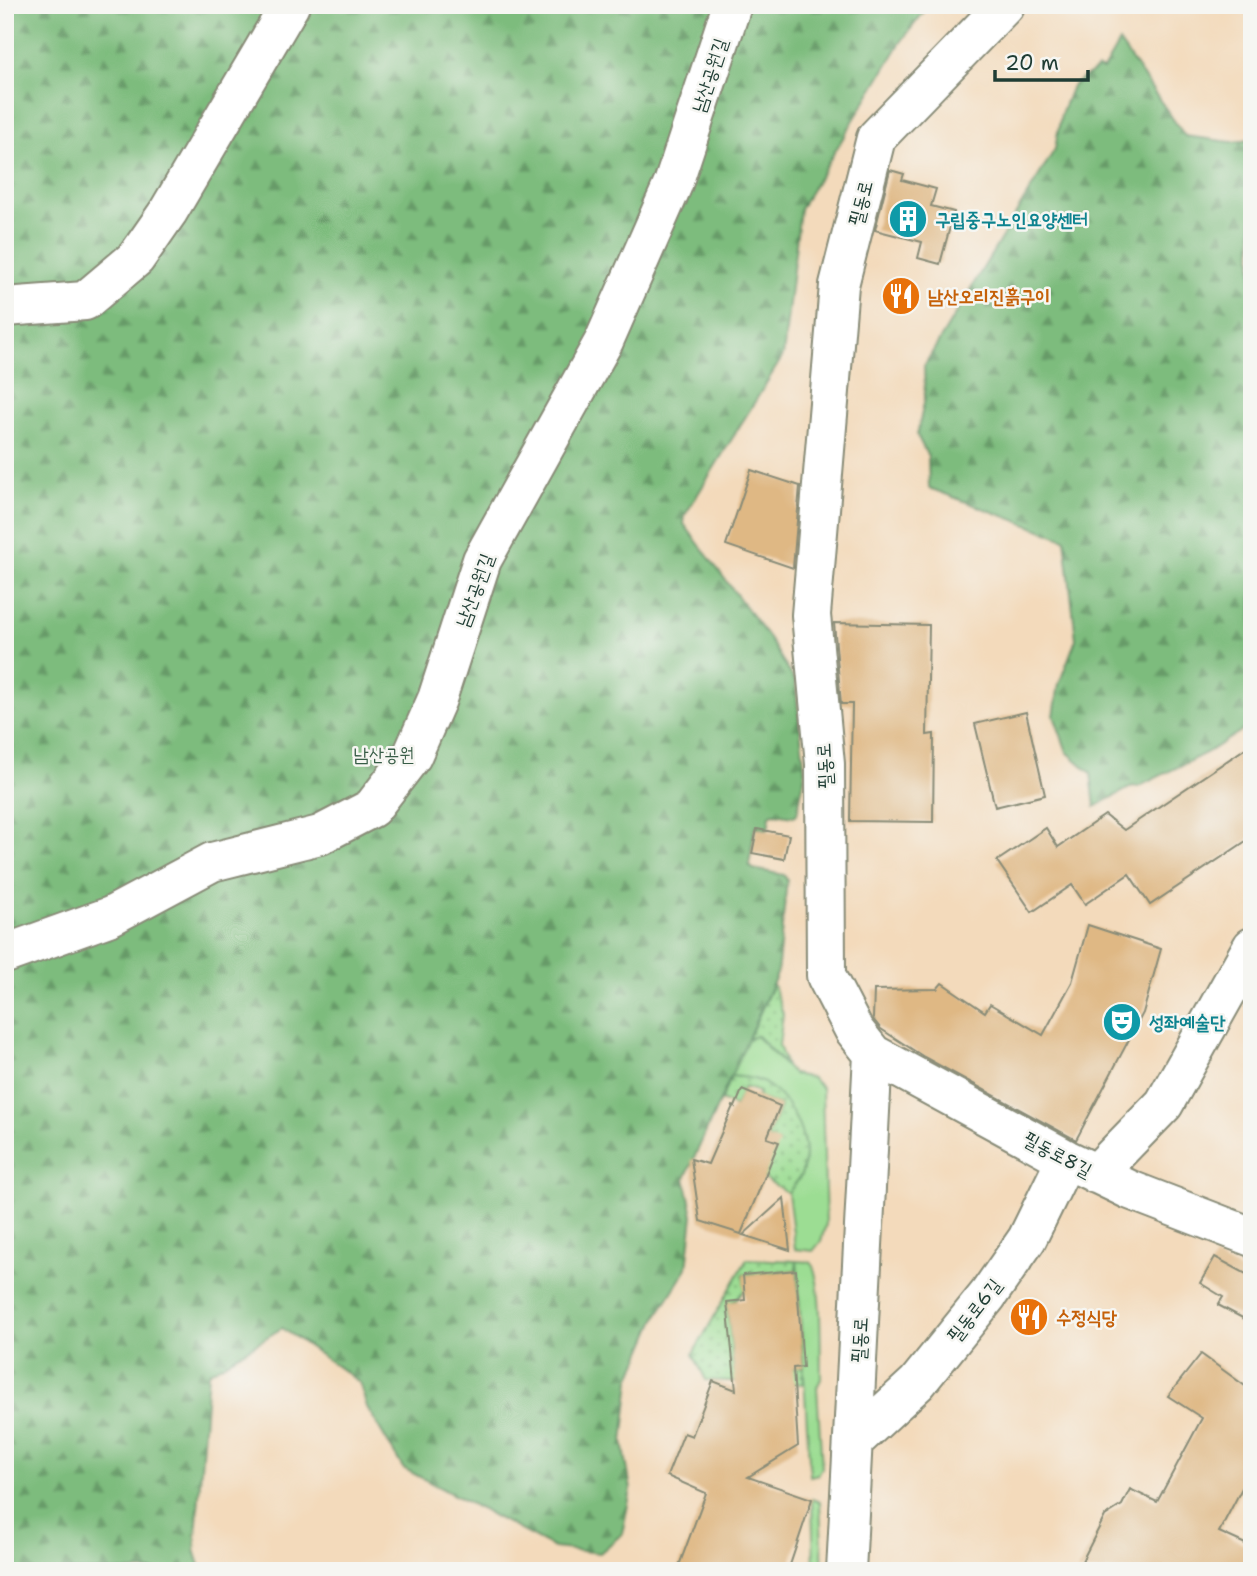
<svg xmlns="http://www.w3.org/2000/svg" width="1257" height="1576" viewBox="0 0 1257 1576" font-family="'Shantell Sans','Poor Story',sans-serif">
<defs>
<pattern id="grass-dots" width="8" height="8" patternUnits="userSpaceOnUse" patternTransform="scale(1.75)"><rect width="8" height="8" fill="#9cdd93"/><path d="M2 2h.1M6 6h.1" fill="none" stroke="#7fb479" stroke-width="1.8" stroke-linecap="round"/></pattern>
<pattern id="forest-firs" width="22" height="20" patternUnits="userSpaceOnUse" patternTransform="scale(1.75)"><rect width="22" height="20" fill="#7dbc7d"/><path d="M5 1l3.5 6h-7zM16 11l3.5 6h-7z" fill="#669a67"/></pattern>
</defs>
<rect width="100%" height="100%" fill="#f6f6f2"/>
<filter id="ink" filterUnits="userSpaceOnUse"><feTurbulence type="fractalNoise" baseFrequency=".0143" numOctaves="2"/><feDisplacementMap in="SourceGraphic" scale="14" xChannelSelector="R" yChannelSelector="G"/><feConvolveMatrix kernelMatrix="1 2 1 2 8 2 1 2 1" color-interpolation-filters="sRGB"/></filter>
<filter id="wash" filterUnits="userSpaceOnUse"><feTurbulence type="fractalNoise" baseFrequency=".00686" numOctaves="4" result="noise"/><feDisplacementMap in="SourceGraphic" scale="28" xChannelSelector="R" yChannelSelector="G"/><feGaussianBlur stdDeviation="1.57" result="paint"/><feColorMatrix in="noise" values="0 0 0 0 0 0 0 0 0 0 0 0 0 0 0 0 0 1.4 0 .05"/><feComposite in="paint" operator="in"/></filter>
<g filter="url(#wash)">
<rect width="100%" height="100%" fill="#f3dabb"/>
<path fill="url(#grass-dots)" stroke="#5e8d64" stroke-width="2" d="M 773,984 L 783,1014 L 779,1045 L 786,1066 L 757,1036 L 748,1039 Z
M 731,1076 C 741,1077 755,1077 764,1083 C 792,1100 814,1143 801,1175 C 798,1181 792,1188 788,1193 L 756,1173 L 778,1142 L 767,1138 L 780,1106 L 757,1097 L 759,1092 L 744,1087 L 735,1107 L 721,1100 Z
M 747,1259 L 797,1261 L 796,1270 L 743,1275 L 745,1290 L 734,1301 L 727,1303 L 734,1371 L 803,1367 L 804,1384 L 706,1380 L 693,1354 Z"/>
<path fill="url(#forest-firs)" stroke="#4e7c58" stroke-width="2" d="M 5,5 L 929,5 L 901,42 L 800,209 L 783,356 L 685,515 L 684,524 L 768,637 L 795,681 L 805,774 L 797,814 L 794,816 L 773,813 L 770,815 L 768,829 L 755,827 L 749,865 L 753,869 L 784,875 L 787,880 L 777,974 L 685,1178 L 693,1215 L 687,1268 L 658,1314 L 630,1380 L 623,1442 L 631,1490 L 622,1534 L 600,1553 L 554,1548 L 403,1468 L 367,1407 L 359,1382 L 282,1328 L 208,1373 L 195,1550 L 202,1571 L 5,1571 Z
M 1119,42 L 1185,136 L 1231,142 L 1252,140 L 1252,724 L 1208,752 L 1138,787 L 1133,786 L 1095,807 L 1091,773 L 1067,752 L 1054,716 L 1059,684 L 1076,639 L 1065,539 L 929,488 L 928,457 L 917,435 L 925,398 L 924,366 L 1055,149 L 1061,114 L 1072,86 L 1098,68 L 1103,70 Z"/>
<path fill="#9cdd93" stroke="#5e8d64" stroke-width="2" d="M 756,1036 L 793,1074 L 812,1078 L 822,1088 L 826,1224 L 821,1241 L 813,1251 L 795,1249 L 788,1193 C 792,1188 798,1181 801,1175 C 814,1143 792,1100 764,1083 C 755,1077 741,1077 731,1076 L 748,1039 Z
M 797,1261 L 811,1262 C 823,1281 820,1353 821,1379 L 817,1387 L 822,1468 L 818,1474 L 810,1476 Z
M 812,1499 L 820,1502 L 823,1571 L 814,1571 Z"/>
<g id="blocks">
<path fill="#dfb884" d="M 890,170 L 904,174 L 902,180 L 936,189 L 931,206 L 954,212 L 940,264 L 918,258 L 922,242 L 875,230 Z
M 751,470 L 800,486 L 793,568 L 726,545 Z
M 834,623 L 929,625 L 927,735 L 934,734 L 933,822 L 850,821 L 852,704 L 841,704 Z
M 1026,712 L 1045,795 L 995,807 L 975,724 Z
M 1252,744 L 1252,837 L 1150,905 L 1129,874 L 1085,904 L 1072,885 L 1032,912 L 997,861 L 1046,828 L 1058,847 L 1105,815 L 1124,830 Z
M 757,829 L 789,835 L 784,859 L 752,853 Z
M 1088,925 L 1161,949 L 1143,1013 L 1076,1140 L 924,1057 L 881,1029 L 873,1019 L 874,990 L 937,989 L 942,983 L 985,1012 L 990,1004 L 1043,1035 L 1072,982 Z
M 742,1090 L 780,1106 L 767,1138 L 779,1142 L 741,1234 L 700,1221 L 691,1159 L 708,1164 L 733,1106 L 735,1107 Z
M 784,1198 L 790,1250 L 743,1235 Z
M 1215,1257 L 1252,1277 L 1252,1323 L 1218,1305 L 1223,1297 L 1200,1283 Z
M 796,1270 L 803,1367 L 793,1368 L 798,1446 L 748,1477 L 812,1499 L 788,1571 L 677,1571 L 706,1493 L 667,1476 L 684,1433 L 692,1436 L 713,1381 L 736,1390 L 727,1302 L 745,1300 L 743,1275 Z
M 1201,1354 L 1252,1391 L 1252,1469 L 1219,1532 L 1252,1547 L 1252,1571 L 1077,1571 L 1105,1516 L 1122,1505 L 1130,1489 L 1157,1502 L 1202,1418 L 1168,1396 Z"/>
</g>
</g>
<g filter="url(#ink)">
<use href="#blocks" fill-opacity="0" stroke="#898c78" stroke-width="2"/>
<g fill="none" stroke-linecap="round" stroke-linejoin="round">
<g stroke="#898c78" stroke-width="42">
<path id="minor" d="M 5,307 L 85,301 L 136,258 L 168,212 L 290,5
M 5,954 L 111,916 L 212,862 L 320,835 L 372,808 L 412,756 L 437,699 L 482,560 L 604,341 L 673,184 L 732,5
M 873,1054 L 1066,1159 L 1130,1190 L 1252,1237
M 1096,1174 L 1164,1104 L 1252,947
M 854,1441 L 917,1383 L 988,1295 L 1027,1239 L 1066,1159
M 846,1571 L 873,1054 L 854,1030 L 826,976 L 825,764 L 811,615 L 839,285 L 876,138 L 1005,5"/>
</g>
<use href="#minor" stroke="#fff" stroke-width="38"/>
</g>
</g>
<defs>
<g id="building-disc" transform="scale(2.0125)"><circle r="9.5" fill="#0f9aa8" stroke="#f6f6f2"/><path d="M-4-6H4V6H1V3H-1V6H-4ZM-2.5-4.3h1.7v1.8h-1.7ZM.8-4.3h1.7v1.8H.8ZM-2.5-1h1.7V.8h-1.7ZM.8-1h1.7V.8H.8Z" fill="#fff"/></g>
<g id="restaurant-disc" transform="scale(2.0125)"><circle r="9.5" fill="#e8710a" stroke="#f6f6f2"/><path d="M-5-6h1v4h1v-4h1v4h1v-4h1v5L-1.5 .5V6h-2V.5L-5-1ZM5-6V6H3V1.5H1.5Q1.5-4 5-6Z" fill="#fff"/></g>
<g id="theatre-disc" transform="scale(2.0125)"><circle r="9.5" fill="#0f9aa8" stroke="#f6f6f2"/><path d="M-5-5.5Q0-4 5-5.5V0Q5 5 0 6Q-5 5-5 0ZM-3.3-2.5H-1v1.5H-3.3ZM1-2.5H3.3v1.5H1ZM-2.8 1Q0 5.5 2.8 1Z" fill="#fff"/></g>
</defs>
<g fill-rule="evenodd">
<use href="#building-disc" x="908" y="219"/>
<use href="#restaurant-disc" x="901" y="296"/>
<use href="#theatre-disc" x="1122" y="1022"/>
<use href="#restaurant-disc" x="1029" y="1317"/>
</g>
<g text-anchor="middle" stroke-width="5" stroke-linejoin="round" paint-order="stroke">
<g font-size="19" fill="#1f3d34" stroke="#f6f6f2">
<text transform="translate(709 75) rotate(-72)" y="7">남산공원길</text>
<text transform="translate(860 203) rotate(-76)" y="7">필동로</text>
<text transform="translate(474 590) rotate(-70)" y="7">남산공원길</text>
<text transform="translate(824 766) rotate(-93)" y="7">필동로</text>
<text transform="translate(1058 1154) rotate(28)" y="7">필동로8길</text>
<text transform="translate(974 1310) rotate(-52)" y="7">필동로6길</text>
<text transform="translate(859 1340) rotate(-87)" y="7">필동로</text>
</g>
<g font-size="19" font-weight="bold" fill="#0d838f" stroke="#f6f6f2" text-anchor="start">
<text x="935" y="226">구립중구노인요양센터</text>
<text x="1149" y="1029">성좌예술단</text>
</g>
<g font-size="19" font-weight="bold" fill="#c56008" stroke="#f6f6f2" text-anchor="start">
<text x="928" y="303">남산오리진흙구이</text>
<text x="1056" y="1324">수정식당</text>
</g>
<g font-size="19" fill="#385d47" stroke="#f6f6f2">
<text x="384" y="761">남산공원</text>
</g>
</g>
<rect width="1257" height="1576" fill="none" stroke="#f6f6f2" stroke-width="28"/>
<path d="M995 70v10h93v-10" fill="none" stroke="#1f3d34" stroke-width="3.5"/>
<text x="1005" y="70" font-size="21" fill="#1f3d34" stroke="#f6f6f2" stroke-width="5" paint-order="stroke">20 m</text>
</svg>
